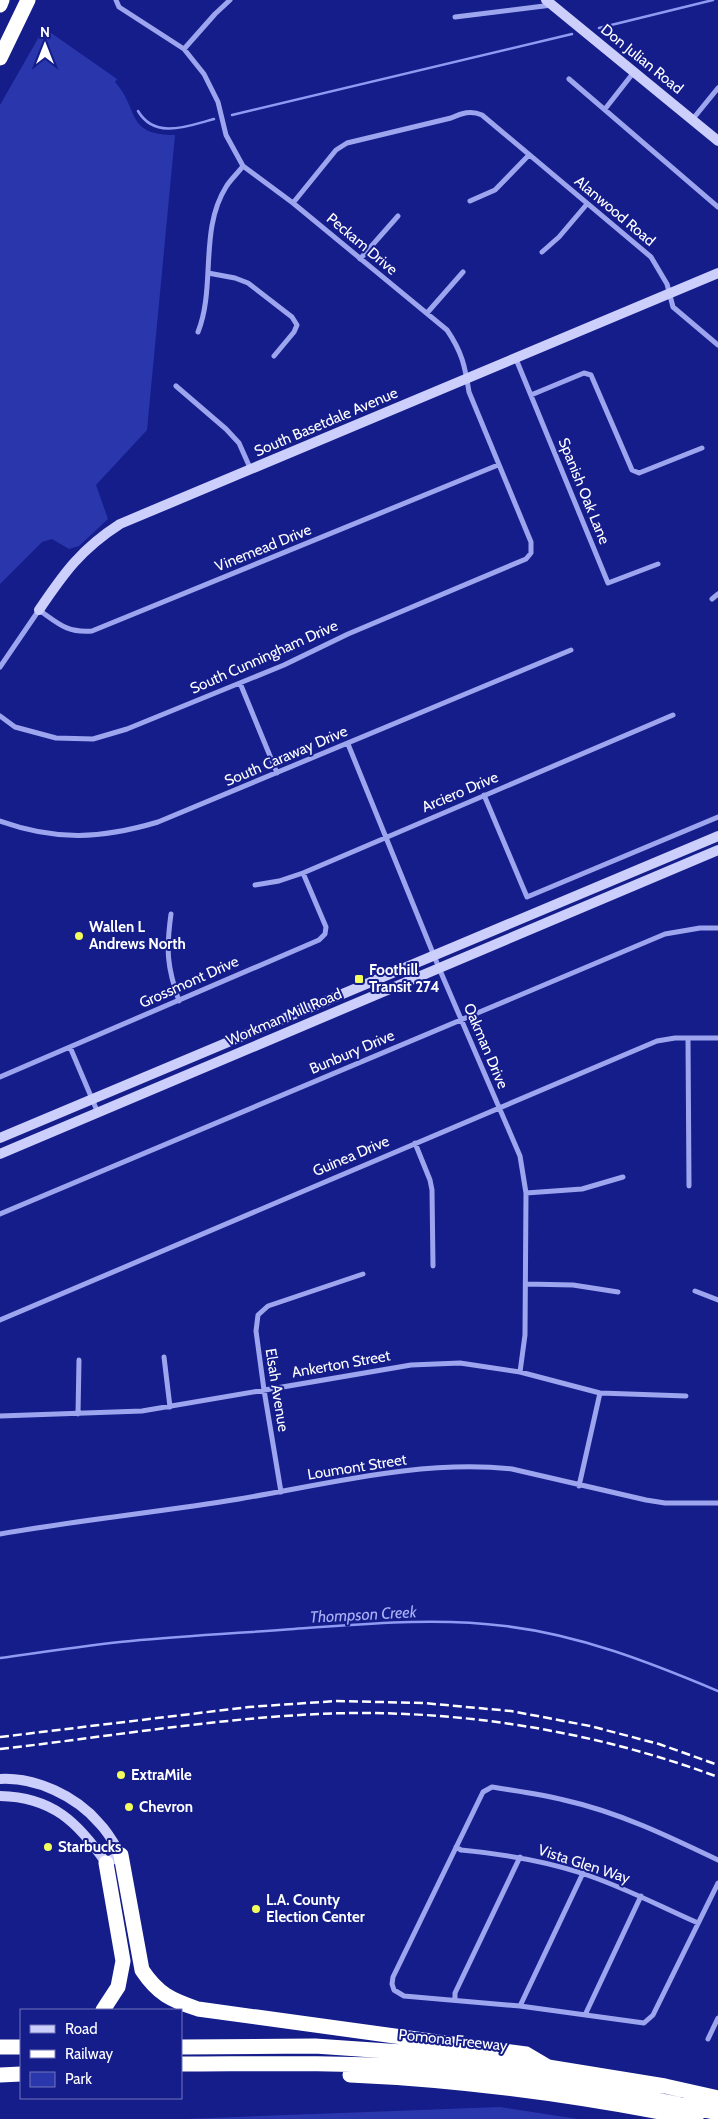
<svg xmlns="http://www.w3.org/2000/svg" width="718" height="2119" viewBox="0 0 718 2119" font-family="Cabin,sans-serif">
<rect width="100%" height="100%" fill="#151d8b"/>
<path fill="#2a36ac" d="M 44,28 L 117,79 L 115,82 C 140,110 125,135 175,135 L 147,430 L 96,485 L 108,519 L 79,546 L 69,549 L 52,539 L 42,542 L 0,584 L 0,105 Z
M 500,2107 L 578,2119 L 185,2119 Z"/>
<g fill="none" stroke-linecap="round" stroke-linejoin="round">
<path stroke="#909af2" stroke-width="2.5" d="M 599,28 L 713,0
M 138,111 C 155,140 188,126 214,119
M 232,115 L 572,34
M 0,1658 C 44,1652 88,1645 131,1641 C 185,1636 240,1633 294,1629 C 364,1624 435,1617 505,1626 C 580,1635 649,1662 718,1691"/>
<path stroke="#9ea5ef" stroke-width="5" d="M 455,17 L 552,5
M 184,49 L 215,14 L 230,0
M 569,79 L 718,207
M 605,109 L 634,72
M 692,120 L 718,88
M 470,201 L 495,190 L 529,155
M 293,203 L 336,150 L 347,143 L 451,118 C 462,113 471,110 482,115 L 651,257 L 667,284 L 673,307 L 718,345
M 542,252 L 559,237 L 587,204
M 360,259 L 398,216
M 208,273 L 235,278 L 248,283 L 292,317 L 297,325 L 294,332 L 274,356
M 427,313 L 463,272
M 198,332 C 216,287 199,230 226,187 C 230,180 238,173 243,166
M 516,359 L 608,583 L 658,564
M 176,386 L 226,429 L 239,443 L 251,470
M 531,395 L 584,373 L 591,375 L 632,470 L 639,473 L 702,448
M 712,599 L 718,594
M 0,667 L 39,610 C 59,624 67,633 92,631 L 498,465
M 240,683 L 277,773
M 0,716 L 15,727 L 56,738 L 93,739 L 127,729 L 284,665 L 348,634 L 526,559 L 531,553 L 531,542 L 469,392 C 465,366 462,352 447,330 L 293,203 L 243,166 L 226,135 L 218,102 L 204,74 L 184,49 L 119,7 L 116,0
M 348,744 L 439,968 L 520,1156 L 526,1193 L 525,1335 L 520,1372
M 484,795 L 527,897 L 718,817
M 0,821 C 56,841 101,839 158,822 L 571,650
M 255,885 L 279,881 L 303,873 L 673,715
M 171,914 C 166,950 167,967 179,1001
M 688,1038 L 689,1186
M 70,1047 L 98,1113
M 0,1077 L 319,940 L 325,934 L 326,927 L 303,873
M 415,1143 L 430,1180 L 432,1190 L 433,1266
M 526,1193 L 582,1189 L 623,1177
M 0,1214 L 665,934 L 700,928 L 718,928
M 526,1284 L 573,1285 L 618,1292
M 695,1291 L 718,1300
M 0,1320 L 657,1041 L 675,1038 L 718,1038
M 164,1357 L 170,1407
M 78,1414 L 79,1360
M 0,1416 L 142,1411 L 411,1365 L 460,1363 L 520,1372 L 600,1393 L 686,1396
M 579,1486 L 600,1393
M 281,1492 L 264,1390 L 256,1331 L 258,1315 L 268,1306 L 363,1274
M 0,1534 C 79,1520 160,1512 239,1499 C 327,1484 424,1459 512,1469 L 646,1500 L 665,1503 L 718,1503
M 456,1847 L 461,1850 C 502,1854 542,1860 581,1873 C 622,1886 659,1906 698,1923
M 718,1860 C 668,1836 618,1812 564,1800 C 541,1794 516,1791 492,1787 L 483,1792 L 393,1977 L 392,1984 L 394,1990 L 404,1996 L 520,2006 L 644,2023 L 653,2015 L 718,1883
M 455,2000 L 455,1993 L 520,1857
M 520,2006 L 583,1873
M 585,2015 L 641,1896
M 708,2039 L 718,2018"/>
<path stroke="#cccffb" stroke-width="10" d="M 546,0 L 718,141
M 39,610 C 64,573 81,549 120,524 L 718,273
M 0,1138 L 718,836
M 0,1154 L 718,850
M 0,1779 C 36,1777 76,1796 99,1823 C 108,1832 114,1843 121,1855 L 106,1863 C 78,1822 52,1797 0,1796"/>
<path stroke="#fff" stroke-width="15" d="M 0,5 L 2,0
M 0,58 L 28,0
M 121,1855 L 142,1970 C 158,1994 171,2000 198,2009 L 526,2054 L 548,2067
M 103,2010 L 118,1987 L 123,1961 L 106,1863
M 0,2047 L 21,2047
M 181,2047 L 315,2046 L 402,2052 L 548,2067 L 665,2086 L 718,2098
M 181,2064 C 255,2064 330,2062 404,2067 C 510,2075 615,2089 718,2113
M 0,2075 L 21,2074
M 350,2075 C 467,2080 582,2096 696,2119"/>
<path stroke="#fff" stroke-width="2.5" stroke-dasharray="9 4" stroke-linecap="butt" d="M 0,1737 L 249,1707 L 336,1701 L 423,1703 L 511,1711 L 590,1726 L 659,1744 L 718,1765
M 0,1749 C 106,1737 212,1719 318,1714 C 454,1708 591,1730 718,1777"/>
</g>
<g fill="#f2ff5c" stroke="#151d8b" stroke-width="2">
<circle cx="79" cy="936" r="5"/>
<rect x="354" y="974" width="10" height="10" rx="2.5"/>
<circle cx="121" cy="1775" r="5"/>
<circle cx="129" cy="1807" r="5"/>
<circle cx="48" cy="1847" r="5"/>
<circle cx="256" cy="1909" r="5"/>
</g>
<g text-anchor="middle" stroke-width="4" stroke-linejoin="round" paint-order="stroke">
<g font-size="15" fill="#fff" stroke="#151d8b">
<text transform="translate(642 59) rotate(39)" y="5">Don Julian Road</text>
<text transform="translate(615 211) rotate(40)" y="5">Alanwood Road</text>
<text transform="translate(362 244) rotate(40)" y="5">Peckam Drive</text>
<text transform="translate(326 422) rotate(-23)" y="5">South Basetdale Avenue</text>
<text transform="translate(584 491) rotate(68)" y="5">Spanish Oak Lane</text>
<text transform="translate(263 548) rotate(-22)" y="5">Vinemead Drive</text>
<text transform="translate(264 657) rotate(-24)" y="5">South Cunningham Drive</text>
<text transform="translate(286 756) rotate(-23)" y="5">South Caraway Drive</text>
<text transform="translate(460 792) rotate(-23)" y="5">Arciero Drive</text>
<text transform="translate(189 982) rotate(-24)" y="5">Grossmont Drive</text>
<text transform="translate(284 1017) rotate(-23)" y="5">Workman Mill Road</text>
<text transform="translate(486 1046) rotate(67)" y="5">Oakman Drive</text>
<text transform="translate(352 1052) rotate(-23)" y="5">Bunbury Drive</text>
<text transform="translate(351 1156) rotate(-23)" y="5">Guinea Drive</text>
<text transform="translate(341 1364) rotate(-10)" y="5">Ankerton Street</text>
<text transform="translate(277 1390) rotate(81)" y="5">Elsah Avenue</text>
<text transform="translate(357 1467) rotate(-9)" y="5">Loumont Street</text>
<text transform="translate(584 1864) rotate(18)" y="5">Vista Glen Way</text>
<text transform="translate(453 2040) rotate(6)" y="5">Pomona Freeway</text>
</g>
<g font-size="15" font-weight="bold" fill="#fff" stroke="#151d8b" text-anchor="start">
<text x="89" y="932">Wallen L<tspan x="89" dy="17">Andrews North</tspan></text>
<text x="369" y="975">Foothill<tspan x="369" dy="17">Transit 274</tspan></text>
<text x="131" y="1780">ExtraMile</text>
<text x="139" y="1812">Chevron</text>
<text x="58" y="1852">Starbucks</text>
<text x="266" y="1905">L.A. County<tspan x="266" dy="17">Election Center</tspan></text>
</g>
<g font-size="16" font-style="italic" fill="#aab1f7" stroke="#151d8b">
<text transform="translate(363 1614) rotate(-3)" y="6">Thompson Creek</text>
</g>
</g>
<rect x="20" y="2009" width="162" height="90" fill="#151d8b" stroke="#7377b9"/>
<rect x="30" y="2025" width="25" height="8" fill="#cccffb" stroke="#7377b9"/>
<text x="65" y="2034" font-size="15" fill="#ffffff">Road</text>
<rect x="30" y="2050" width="25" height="8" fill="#ffffff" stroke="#7377b9"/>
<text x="65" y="2059" font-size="15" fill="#ffffff">Railway</text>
<rect x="30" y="2072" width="25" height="15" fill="#2a36ac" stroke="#7377b9"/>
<text x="65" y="2084" font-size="15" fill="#ffffff">Park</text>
<g transform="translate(45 45)" stroke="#151d8b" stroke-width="4" paint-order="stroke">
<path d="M0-4L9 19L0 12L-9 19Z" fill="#ffffff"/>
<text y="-8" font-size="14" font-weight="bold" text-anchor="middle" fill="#ffffff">N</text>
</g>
</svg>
